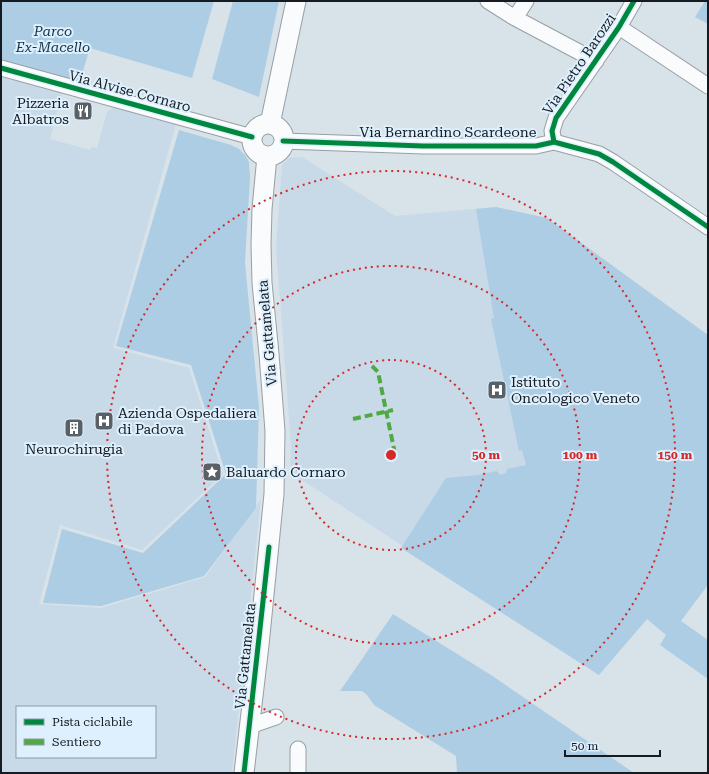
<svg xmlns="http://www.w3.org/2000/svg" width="709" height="774" viewBox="0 0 709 774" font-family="'Roboto Serif',serif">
<rect width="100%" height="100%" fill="#d8e2e9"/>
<path fill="#c8dae7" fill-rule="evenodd" d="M 1,76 L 62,93 L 50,139 L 90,150 L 92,147 L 97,148 L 107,112 L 115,106 L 176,124 L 113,348 L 189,368 L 223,474 L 142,550 L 60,525 L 39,604 L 101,608 L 205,577 L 261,499 L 232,773 L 1,773 ZM 17,707 L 155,707 L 155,757 L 17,757 Z
M 302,157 L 395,216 L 496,207 L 599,675 L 290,472 L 291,446 L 276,247 L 282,165 L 289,158 Z"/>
<path fill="#adcde4" d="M 1,1 L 214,1 L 192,78 L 90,48 L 78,87 L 1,64 Z
M 233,1 L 279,1 L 259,97 L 212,79 Z
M 705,1 L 708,1 L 708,24 L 695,17 Z
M 179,130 L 231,145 L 239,149 L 245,155 L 249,162 L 250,177 L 245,263 L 259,408 L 256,508 L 204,576 L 101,606 L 43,603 L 62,529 L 143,553 L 226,474 L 191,365 L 116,346 Z
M 496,207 L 547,218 L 708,335 L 708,586 L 707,586 L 681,621 L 708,640 L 708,679 L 660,645 L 666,635 L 647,619 L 599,675 L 401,548 L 446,478 L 478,475 L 497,471 L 500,475 L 506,473 L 507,469 L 526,465 L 522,450 L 519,451 L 491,319 L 494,318 L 476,209 Z
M 393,614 L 491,675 L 634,773 L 457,773 L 456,756 L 374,705 L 367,695 L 362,691 L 340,691 Z"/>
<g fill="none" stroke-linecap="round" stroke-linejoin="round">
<g stroke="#989fa4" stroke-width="17">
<path id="minor" d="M 488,1 L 515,18 L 596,61
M 515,18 L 526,1
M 619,27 L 708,86
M 1,68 L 252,137
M 283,141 L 423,146 L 536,146 L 554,142 L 599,154 L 613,162 L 708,227
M 554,142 L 552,131 L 556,118 L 619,27 L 634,1
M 250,726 L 276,717
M 298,773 L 298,749"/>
</g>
<g stroke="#989fa4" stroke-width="21">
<path id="major" d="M 270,124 L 296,1
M252 140a16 16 0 1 1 32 0a16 16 0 1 1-32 0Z
M 244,773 L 259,645 L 274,494 L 275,431 L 269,354 L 262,283 L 261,245 L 262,209 L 267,156"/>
</g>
<use href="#minor" stroke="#f9fbfc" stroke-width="15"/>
<use href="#major" stroke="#f9fbfc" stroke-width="19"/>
<path stroke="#51a943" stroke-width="4" stroke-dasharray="8 4" stroke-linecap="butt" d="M 372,366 L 378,372 L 394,449 L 393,455 L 389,459
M 353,419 L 393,410"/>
<g stroke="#def0fe" stroke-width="8">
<path id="cycleway" d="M 1,68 L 252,137
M 283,141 L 423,146 L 536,146 L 554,142 L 599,154 L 613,162 L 708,227
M 554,142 L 552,131 L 556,118 L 619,27 L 634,1
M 244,773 L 269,547"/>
</g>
<use href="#cycleway" stroke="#00873e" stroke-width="5"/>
</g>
<g fill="none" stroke="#d62828" stroke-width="2" stroke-dasharray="2 4">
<circle cx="391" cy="455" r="95"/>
<circle cx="391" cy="455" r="189"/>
<circle cx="391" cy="455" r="284"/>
</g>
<defs>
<g id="restaurant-square" transform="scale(1)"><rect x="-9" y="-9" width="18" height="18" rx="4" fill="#596166" stroke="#def0fe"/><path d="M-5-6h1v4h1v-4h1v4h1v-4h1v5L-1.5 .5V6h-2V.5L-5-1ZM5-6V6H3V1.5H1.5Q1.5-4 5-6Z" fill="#fff"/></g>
<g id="hospital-square" transform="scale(1)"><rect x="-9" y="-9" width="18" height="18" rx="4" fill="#596166" stroke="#def0fe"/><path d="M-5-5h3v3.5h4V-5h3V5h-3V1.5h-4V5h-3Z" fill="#fff"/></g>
<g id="building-square" transform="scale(1)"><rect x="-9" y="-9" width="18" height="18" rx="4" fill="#596166" stroke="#def0fe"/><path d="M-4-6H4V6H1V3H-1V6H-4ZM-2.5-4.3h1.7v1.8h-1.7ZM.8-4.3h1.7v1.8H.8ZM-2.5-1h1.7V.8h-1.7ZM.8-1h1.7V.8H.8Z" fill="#fff"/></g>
<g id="sight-square" transform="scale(1)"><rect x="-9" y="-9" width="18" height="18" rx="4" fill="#596166" stroke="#def0fe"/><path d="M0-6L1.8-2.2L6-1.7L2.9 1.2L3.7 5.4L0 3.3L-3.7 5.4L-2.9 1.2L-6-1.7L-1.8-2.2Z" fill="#fff"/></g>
</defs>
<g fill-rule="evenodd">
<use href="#restaurant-square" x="83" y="111"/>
<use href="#hospital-square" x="497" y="390"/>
<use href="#hospital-square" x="104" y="421"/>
<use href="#building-square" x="74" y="428"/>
<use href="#sight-square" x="212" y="472"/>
</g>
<g text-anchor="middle" stroke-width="4" stroke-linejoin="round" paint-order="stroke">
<g font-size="14" font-style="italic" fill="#113249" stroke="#def0fe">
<text x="53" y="36">Parco<tspan x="53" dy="16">Ex-Macello</tspan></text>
</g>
<g font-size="14" fill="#151b20" stroke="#def0fe">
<text transform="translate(579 64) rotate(-56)" y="5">Via Pietro Barozzi</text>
<text transform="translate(130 91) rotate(15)" y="5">Via Alvise Cornaro</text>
<text x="448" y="137">Via Bernardino Scardeone</text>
<text transform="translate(267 333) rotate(-95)" y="5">Via Gattamelata</text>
<text transform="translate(245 656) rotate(-84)" y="5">Via Gattamelata</text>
</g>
<g font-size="14" fill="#151b20" stroke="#def0fe" text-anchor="start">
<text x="69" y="108" text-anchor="end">Pizzeria<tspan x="69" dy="16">Albatros</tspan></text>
<text x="511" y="387">Istituto<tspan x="511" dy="16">Oncologico Veneto</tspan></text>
<text x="118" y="418">Azienda Ospedaliera<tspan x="118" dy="16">di Padova</tspan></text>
<text x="74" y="454" text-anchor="middle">Neurochirugia</text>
<text x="226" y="477">Baluardo Cornaro</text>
</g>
</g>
<circle cx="391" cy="455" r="6" fill="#d62828" stroke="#def0fe" stroke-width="2"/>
<g font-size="12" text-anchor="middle" font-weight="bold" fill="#d62828" stroke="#def0fe" stroke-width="4" stroke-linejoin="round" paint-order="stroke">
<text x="486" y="459">50 m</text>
<text x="580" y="459">100 m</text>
<text x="675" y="459">150 m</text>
</g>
<rect width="709" height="774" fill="none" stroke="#151b20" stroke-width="4"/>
<rect x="16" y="706" width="140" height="52" fill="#def0fe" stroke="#8e9ba5"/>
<rect x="24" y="719" width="20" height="6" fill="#00873e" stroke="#8e9ba5"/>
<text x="52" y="726" font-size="12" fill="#151b20">Pista ciclabile</text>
<rect x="24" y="739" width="20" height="6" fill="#51a943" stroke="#8e9ba5"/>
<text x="52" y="746" font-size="12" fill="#151b20">Sentiero</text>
<path d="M565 750v6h95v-6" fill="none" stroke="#151b20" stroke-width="2"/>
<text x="571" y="750" font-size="12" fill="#151b20" stroke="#def0fe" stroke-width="3" paint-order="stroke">50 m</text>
</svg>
